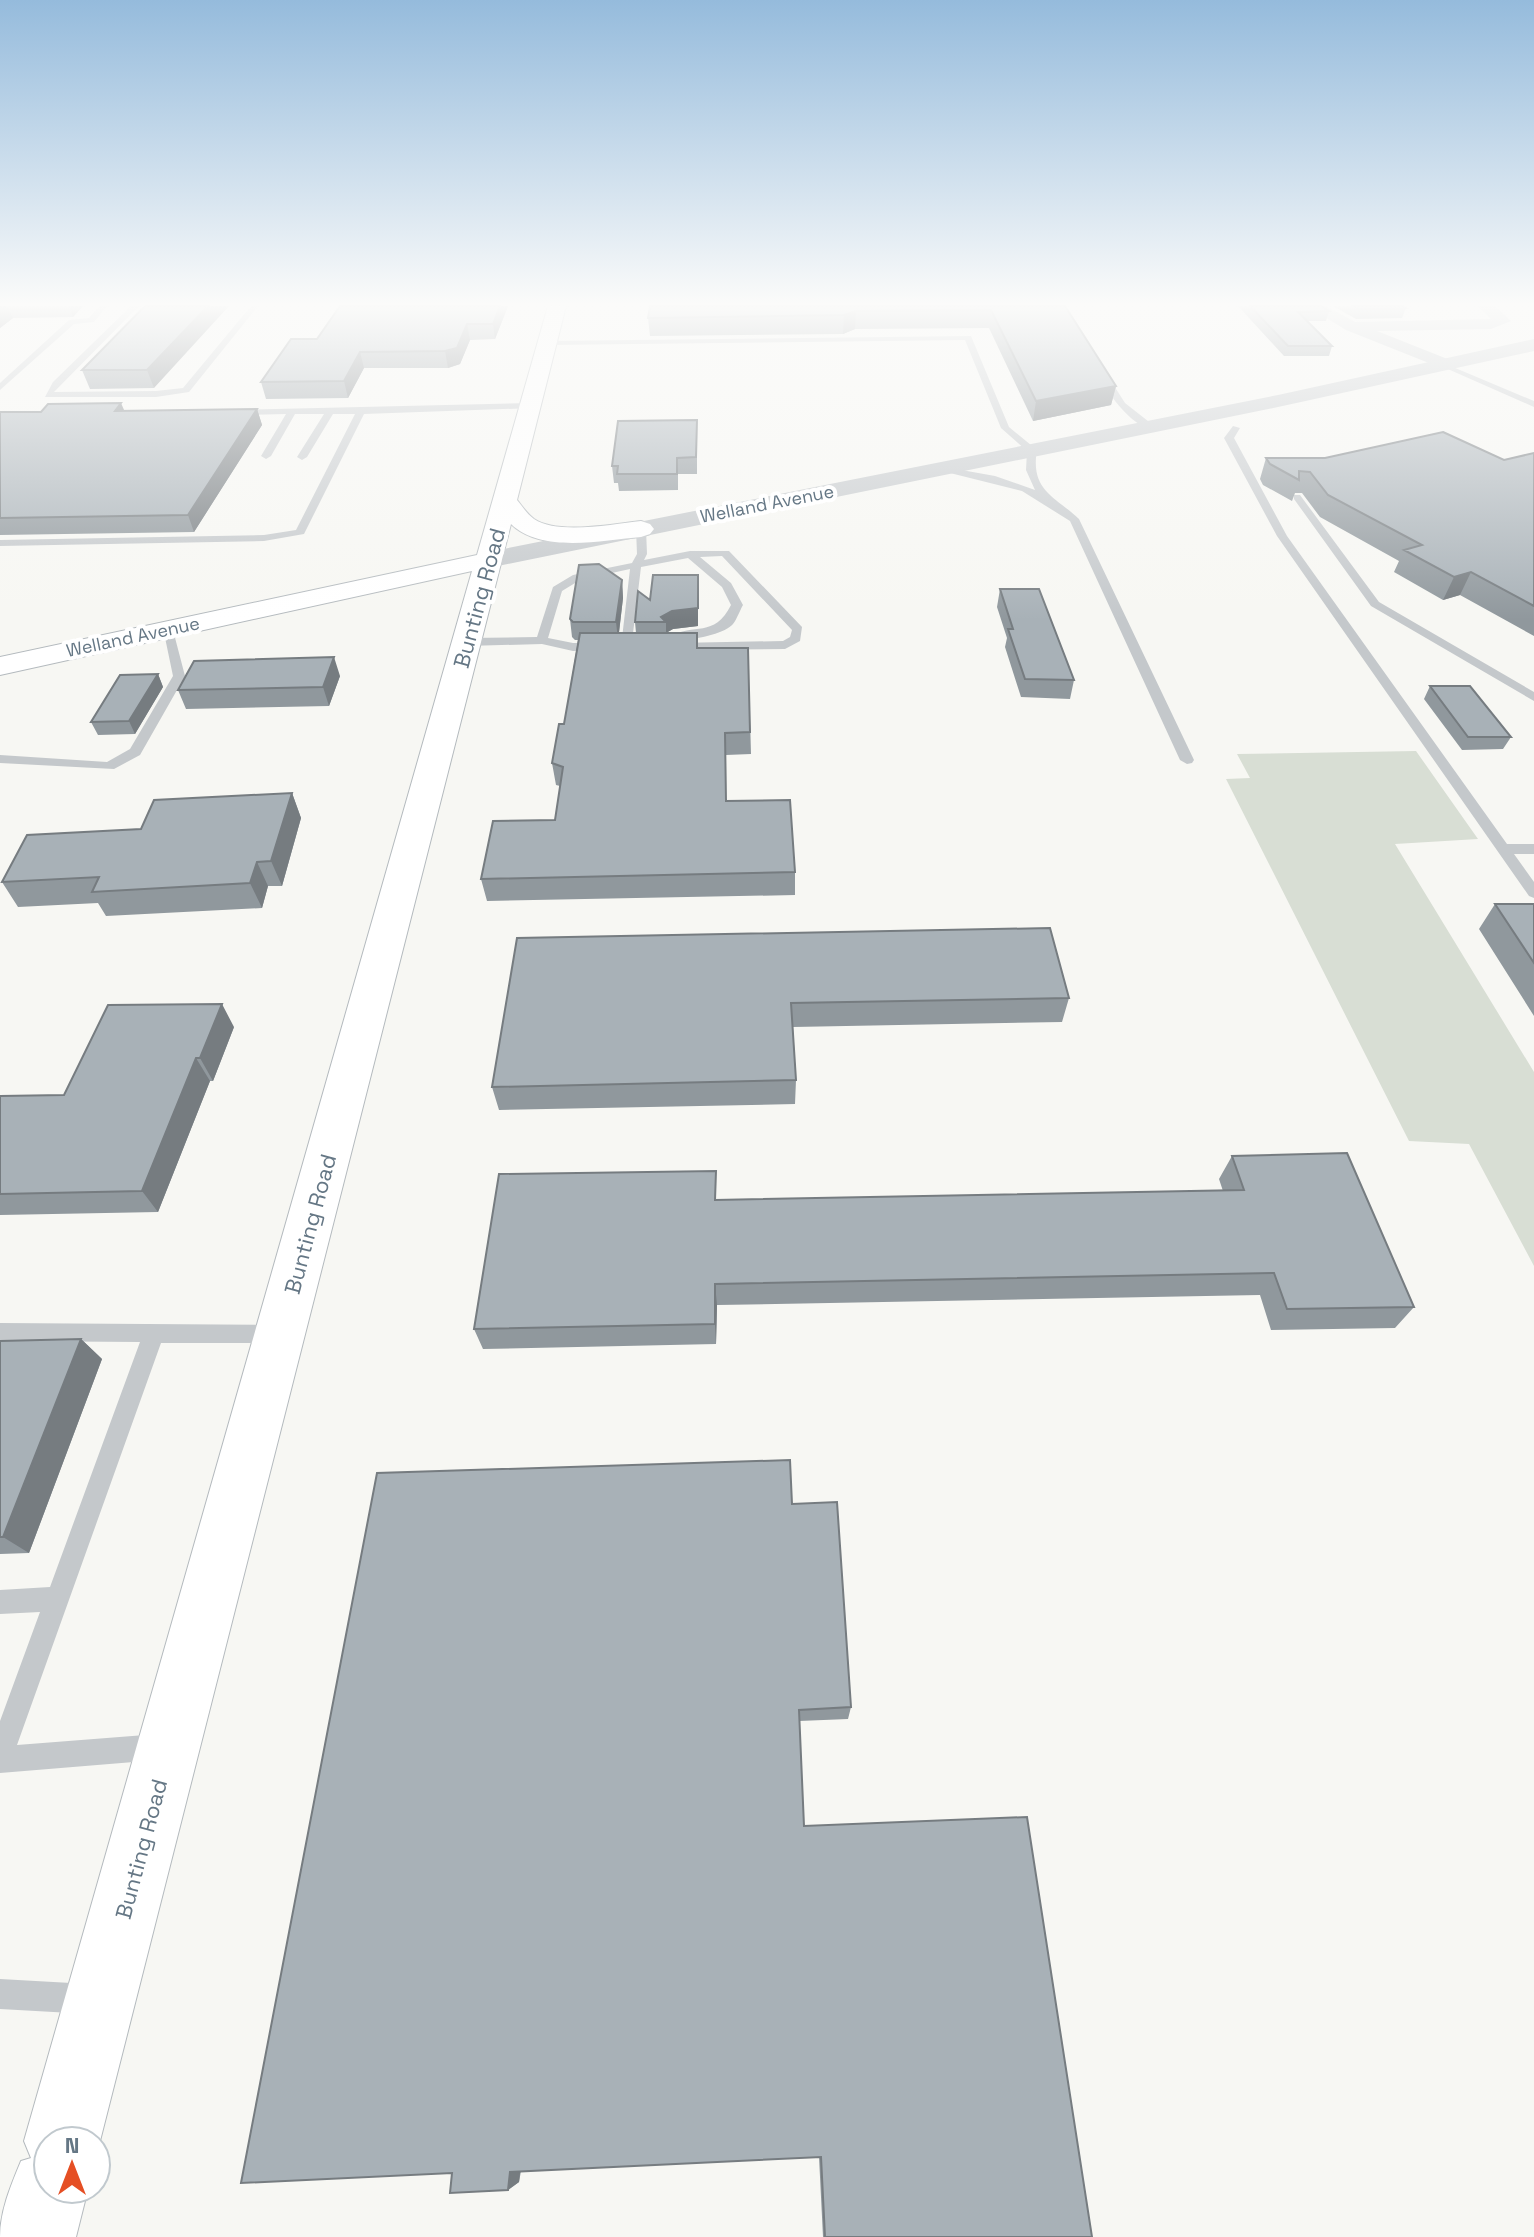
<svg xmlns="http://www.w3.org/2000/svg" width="1534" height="2237" viewBox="0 0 1534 2237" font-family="'Space Grotesk',sans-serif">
<rect width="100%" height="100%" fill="#f7f7f3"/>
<path fill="#d8ded4" d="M 1416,751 L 1478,839 L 1395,844 L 1534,1072 L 1534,1266 L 1469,1144 L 1409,1141 L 1226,779 L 1250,778 L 1237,754 Z"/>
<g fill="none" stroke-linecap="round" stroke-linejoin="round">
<g stroke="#b4babe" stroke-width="2">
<path id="secondary" d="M 548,306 L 566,306 L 517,500 C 522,506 527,514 534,519 C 558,535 613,524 641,521 L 650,524 L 654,529 L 650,534 L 641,537 C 603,540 542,554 511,524 L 100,2141 L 96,2151 L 96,2141 L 48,2141 L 48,2189 L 88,2189 L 76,2237 L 0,2237 C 0,2211 11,2185 21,2161 L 31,2158 L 24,2141 L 472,571 L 0,675 L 0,657 L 477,555 Z"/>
</g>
<path fill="#c4c8cb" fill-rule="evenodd" d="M 99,306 L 107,306 L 94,322 L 74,324 L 0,390 L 0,383 L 69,320 L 89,318 Z
M 131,306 L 139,306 L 54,392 L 156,391 L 183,388 L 251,306 L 258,306 L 189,392 L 156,397 L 45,397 L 53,382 Z
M 971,336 L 1009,427 L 1037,450 C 1030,491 1055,496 1079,519 L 1194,760 L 1192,763 L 1187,764 L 1180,760 L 1070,521 L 1022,491 L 934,469 L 939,466 L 995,476 L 1035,490 L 1026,470 L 1027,451 L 1001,428 L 965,340 L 547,345 L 543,343 L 547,341 Z
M 1441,362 L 1534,401 L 1534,407 L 1441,366 Z
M 1098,370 L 1104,370 L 1125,403 L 1153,425 L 1153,429 C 1133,429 1102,388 1098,370 Z
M 530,403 L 533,408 L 364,414 L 304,534 L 264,541 L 0,546 L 0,540 L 264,535 L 296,530 L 355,414 L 333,414 L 307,457 L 302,460 L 297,457 L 324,414 L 295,414 L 271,456 L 266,459 L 261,456 L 286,414 L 236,415 L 233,410 Z
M 1233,426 L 1240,428 L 1234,438 L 1287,536 L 1507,844 L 1534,844 L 1534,854 L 1514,854 L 1534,882 L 1534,898 L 1529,896 L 1277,536 L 1224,438 Z
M 1294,495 L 1300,495 L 1379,602 L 1534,692 L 1534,701 L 1371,606 L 1294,499 Z
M 641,526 L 646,529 L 647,554 L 644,560 L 690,551 L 729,551 L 802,627 L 800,641 L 785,649 L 672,650 L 672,644 L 676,643 L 783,641 L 790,637 L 792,630 L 722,556 L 700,557 L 731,583 L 743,605 C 740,610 737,619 733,624 C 724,635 681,644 669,637 C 694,622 714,639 731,605 L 722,587 L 688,558 L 641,567 L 631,650 L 621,647 L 630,569 L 580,580 L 562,591 L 548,638 L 573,643 L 602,643 L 606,644 L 606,650 L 573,651 L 542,644 L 467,646 L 461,642 L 467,638 L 537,637 L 553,587 L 573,575 L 632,563 L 637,554 L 636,529 Z
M 163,628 L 173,630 L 185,676 L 140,755 L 114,769 L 0,763 L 0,755 L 107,762 L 130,749 L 173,676 Z
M 0,1323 L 277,1325 L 284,1327 L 287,1334 L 284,1341 L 277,1343 L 161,1343 L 17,1745 L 158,1734 L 167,1738 L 171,1747 L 167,1756 L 158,1760 L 0,1773 L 0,1721 L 40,1612 L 0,1614 L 0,1590 L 50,1587 L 140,1342 L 0,1341 Z
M 0,1979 L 89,1984 L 99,1989 L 104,1999 L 99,2009 L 89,2014 L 0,2009 Z"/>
<path fill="#c4c8cb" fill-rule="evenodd" d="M 1307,306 L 1326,306 L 1355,322 L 1491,319 L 1478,306 L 1495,306 L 1511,321 L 1491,329 L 1377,331 L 1450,360 L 1453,364 L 1450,368 L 1444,369 L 1346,330 Z"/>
<path fill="#c4c8cb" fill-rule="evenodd" d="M 1534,339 L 1534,351 L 1278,407 L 488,568 L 479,566 L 475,560 L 479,554 L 488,552 L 1278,395 Z"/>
<use href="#secondary" fill="#fff" fill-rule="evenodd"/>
</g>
<path fill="#90989d" d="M 0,306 L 83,306 L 73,317 L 13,318 L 0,328 Z
M 145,306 L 154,388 L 90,389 L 82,370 Z
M 508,306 L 495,339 L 470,340 L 460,364 L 448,368 L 364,368 L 348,398 L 266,399 L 261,382 L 317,339 Z
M 650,306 L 1065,306 L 1116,386 L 1111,405 L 1033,421 L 989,328 L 855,329 L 843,334 L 650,336 L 648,318 Z
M 1238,306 L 1321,306 L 1329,311 L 1326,321 L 1308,321 L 1332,346 L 1329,356 L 1284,356 Z
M 1333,306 L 1404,306 L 1406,308 L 1402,318 L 1356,319 Z
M 257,409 L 262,425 L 194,532 L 0,535 L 0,412 Z
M 697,420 L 697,474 L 678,474 L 678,490 L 619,491 L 618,483 L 614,483 L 612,466 Z
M 1534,453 L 1534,636 L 1460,595 L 1443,600 L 1394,572 L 1399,561 L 1320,517 L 1302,493 L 1295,493 L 1292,501 L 1263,485 L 1260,479 L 1266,458 L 1504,460 Z
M 698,575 L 698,626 L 673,629 L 666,633 L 697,633 L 698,648 L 748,648 L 751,754 L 726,755 L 726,801 L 795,872 L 795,895 L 487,901 L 481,879 L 555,820 L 560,786 L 556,785 L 552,763 L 564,724 L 578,640 L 575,640 L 572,637 L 570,619 L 622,580 L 623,598 L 619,633 L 636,633 L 635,622 L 650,600 Z
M 1000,589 L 1074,680 L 1070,699 L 1021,697 L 1005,647 L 1007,638 L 997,607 Z
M 158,674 L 163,687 L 135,734 L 98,735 L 91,722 Z
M 340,676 L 329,706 L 186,709 L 178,690 Z
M 1430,686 L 1511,737 L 1503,749 L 1462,750 L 1424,699 Z
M 292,793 L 301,818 L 282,886 L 268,886 L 262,908 L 106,916 L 98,903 L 18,907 L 2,882 L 141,829 Z
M 1495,904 L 1534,904 L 1534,1016 L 1479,929 Z
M 517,938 L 1069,998 L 1062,1022 L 793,1027 L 796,1080 L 795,1104 L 499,1110 L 492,1087 Z
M 234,1027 L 213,1081 L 210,1081 L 158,1212 L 0,1215 L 0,1096 L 64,1095 Z
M 1232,1156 L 1414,1307 L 1395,1328 L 1271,1330 L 1260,1295 L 717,1305 L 716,1344 L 483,1349 L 474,1329 L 717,1200 L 1223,1191 L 1219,1179 Z
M 81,1339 L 102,1359 L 29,1553 L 0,1554 L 0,1341 Z
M 792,1504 L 851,1707 L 848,1719 L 799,1721 L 804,1826 L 1092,2237 L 823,2237 L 819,2157 L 521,2171 L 519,2182 L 508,2190 Z"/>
<path fill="#767c80" d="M 0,306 L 7,306 L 13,318 L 0,328 Z
M 69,306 L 83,306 L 73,317 Z
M 208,306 L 229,306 L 154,388 L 147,370 Z
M 500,306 L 508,306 L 495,339 L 493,324 Z
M 856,311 L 855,329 L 843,334 L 844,315 Z
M 467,324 L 470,340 L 460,364 L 448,368 L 445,351 Z
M 360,352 L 364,368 L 348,398 L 344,381 Z
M 1116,386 L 1111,405 L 1033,421 L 1036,401 Z
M 121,403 L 128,419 L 115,411 Z
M 257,409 L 262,425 L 194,532 L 188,515 Z
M 1471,572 L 1460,595 L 1443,600 L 1454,577 Z
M 698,575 L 698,626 L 673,629 L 666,633 L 666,622 L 661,617 Z
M 622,580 L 623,598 L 618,640 L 616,622 Z
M 334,657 L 340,676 L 329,706 L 323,687 Z
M 158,674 L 163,687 L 135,734 L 129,721 Z
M 292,793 L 301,818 L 282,886 L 271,861 Z
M 257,862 L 268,886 L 262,908 L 250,883 Z
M 222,1004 L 234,1027 L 213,1081 L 200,1058 Z
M 196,1058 L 210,1081 L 158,1212 L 142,1191 Z
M 715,1284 L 717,1305 L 716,1344 L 715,1324 Z
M 81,1339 L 102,1359 L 29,1553 L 3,1537 Z
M 521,2165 L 519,2182 L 508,2190 L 510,2172 Z"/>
<path fill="#a8b1b7" stroke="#767c80" stroke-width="2" d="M 145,306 L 208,306 L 147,370 L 82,370 Z
M 340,306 L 500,306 L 493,324 L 467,324 L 457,348 L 445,351 L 360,352 L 344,381 L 261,382 L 291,339 L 317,339 Z
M 650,306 L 1065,306 L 1116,386 L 1036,401 L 991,310 L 856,311 L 844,315 L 648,318 Z
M 1250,306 L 1321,306 L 1329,311 L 1298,312 L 1332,346 L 1288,346 Z
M 1354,306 L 1404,306 L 1406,308 L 1359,309 Z
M 121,403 L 115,411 L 257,409 L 188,515 L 0,518 L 0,412 L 41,412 L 48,404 Z
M 697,420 L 696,457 L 677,458 L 677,474 L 617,474 L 618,466 L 612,466 L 618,421 Z
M 1443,432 L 1504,460 L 1534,453 L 1534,606 L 1471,572 L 1454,577 L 1404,550 L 1422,545 L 1328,495 L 1310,472 L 1299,471 L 1299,480 L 1270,464 L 1266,458 L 1325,458 Z
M 599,564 L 622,580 L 616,622 L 573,622 L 570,619 L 579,565 Z
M 653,575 L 698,575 L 698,608 L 672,611 L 661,617 L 666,622 L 635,622 L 638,591 L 650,600 Z
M 1000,589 L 1039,589 L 1074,680 L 1025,679 L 1008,629 L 1013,629 Z
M 580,633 L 697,633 L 697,648 L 748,648 L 750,732 L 725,733 L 726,801 L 790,800 L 795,872 L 481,879 L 493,821 L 555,820 L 563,767 L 552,763 L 559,724 L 564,724 Z
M 334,657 L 323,687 L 178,690 L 194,661 Z
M 158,674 L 129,721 L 91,722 L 120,675 Z
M 1430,686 L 1470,686 L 1511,737 L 1468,737 Z
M 292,793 L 271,861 L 257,862 L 250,883 L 92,892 L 99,877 L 2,882 L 27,835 L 141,829 L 154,800 Z
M 1495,904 L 1534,904 L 1534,963 Z
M 1050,928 L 1069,998 L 791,1003 L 796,1080 L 492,1087 L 517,938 Z
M 222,1004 L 200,1058 L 196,1058 L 142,1191 L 0,1194 L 0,1096 L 64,1095 L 108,1005 Z
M 1347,1153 L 1414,1307 L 1287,1309 L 1274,1273 L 715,1284 L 715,1324 L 474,1329 L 499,1174 L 716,1171 L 715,1200 L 1244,1190 L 1232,1156 Z
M 81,1339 L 3,1537 L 0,1537 L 0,1341 Z
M 790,1460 L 792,1504 L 837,1502 L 851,1707 L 799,1710 L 804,1826 L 1027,1817 L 1092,2237 L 825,2237 L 821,2157 L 510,2172 L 508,2190 L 450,2193 L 452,2173 L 241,2183 L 377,1473 Z"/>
<linearGradient id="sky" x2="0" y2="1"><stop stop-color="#95bbdc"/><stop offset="0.49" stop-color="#fbfbfa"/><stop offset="1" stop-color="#fbfbfa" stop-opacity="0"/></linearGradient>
<rect width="1534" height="620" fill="url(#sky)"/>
<g text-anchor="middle" stroke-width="8" stroke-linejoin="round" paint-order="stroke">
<g font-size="18" fill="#657785" stroke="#fff">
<text transform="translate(767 504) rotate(-11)" y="6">Welland Avenue</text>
<text transform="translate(133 637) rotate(-12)" y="6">Welland Avenue</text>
</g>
<g font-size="22" fill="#657785" stroke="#fff">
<text transform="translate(479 598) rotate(-75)" y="8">Bunting Road</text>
<text transform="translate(310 1224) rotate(-75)" y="8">Bunting Road</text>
<text transform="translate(141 1849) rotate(-75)" y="8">Bunting Road</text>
</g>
</g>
<g transform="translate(72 2165)"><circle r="38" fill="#ffffff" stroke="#c1c9ce" stroke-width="2"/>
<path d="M0-6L14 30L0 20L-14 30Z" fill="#e54f24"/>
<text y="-12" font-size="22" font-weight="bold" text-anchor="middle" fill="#657785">N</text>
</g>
</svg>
